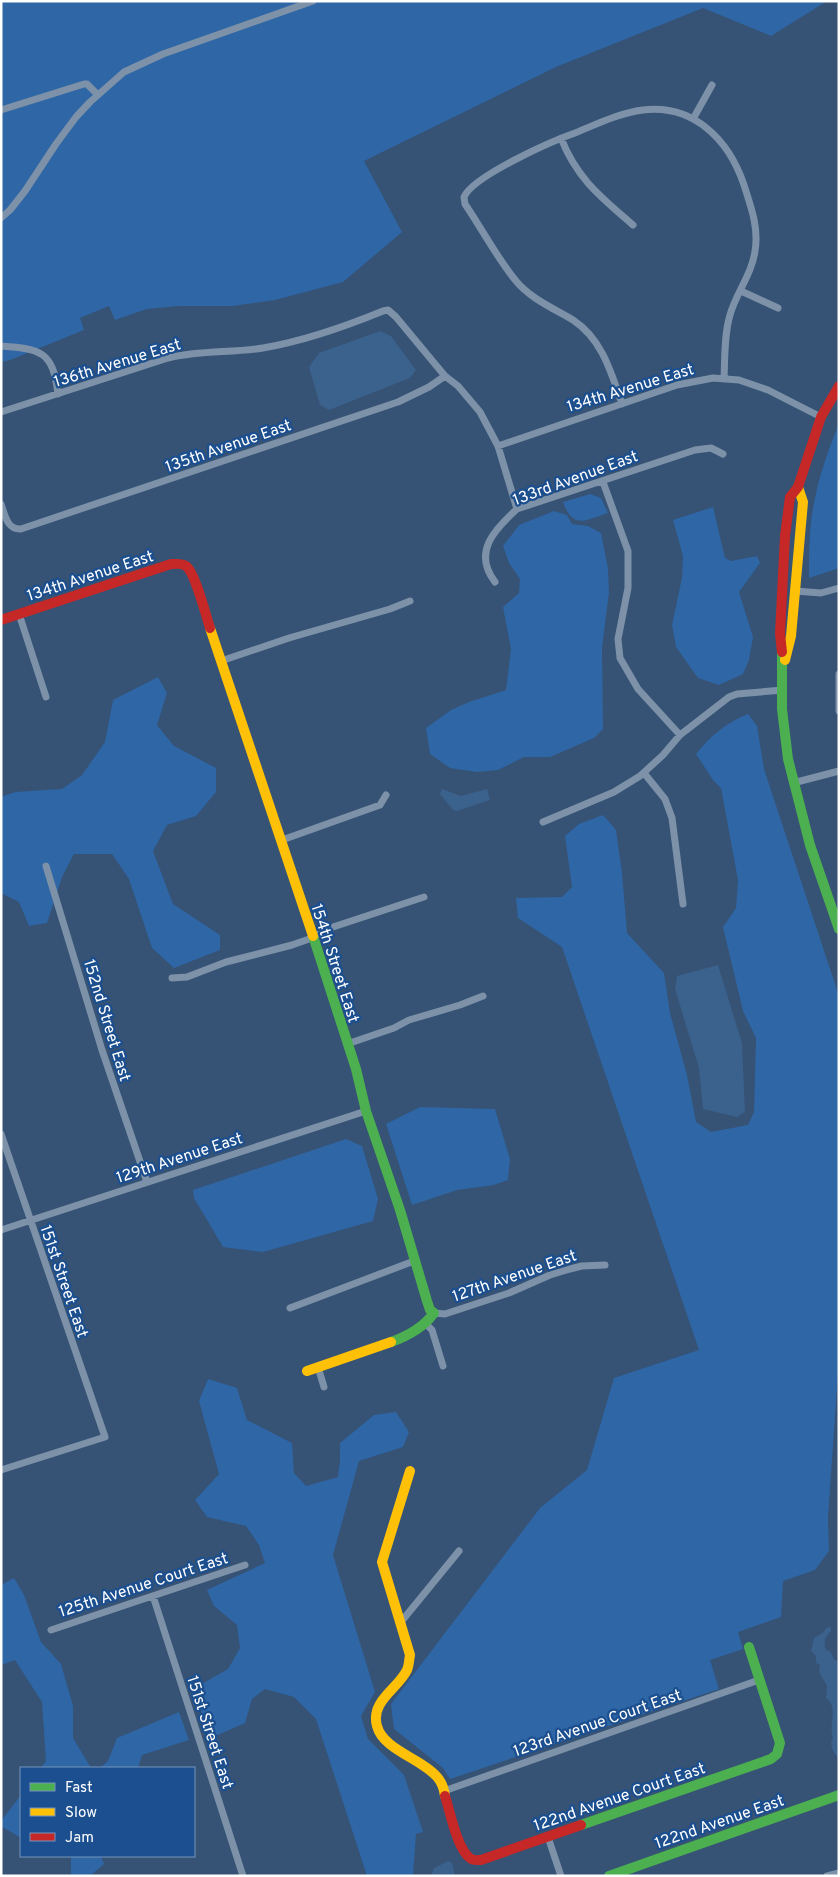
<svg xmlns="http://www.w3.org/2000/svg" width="840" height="1877" viewBox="0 0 840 1877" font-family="Overpass,sans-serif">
<rect width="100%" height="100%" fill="#365274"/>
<path fill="#2f66a5" d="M 1,1 L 827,1 L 771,36 L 703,8 L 556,67 L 364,161 L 402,232 L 343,282 L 275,300 L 232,306 L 179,306 L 147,309 L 115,320 L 109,306 L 80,318 L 84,330 L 10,360 L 1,362 Z
M 839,424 L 839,568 L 809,578 C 809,551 809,524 815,498 C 820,473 829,448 839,424 Z
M 590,494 L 601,498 L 608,513 C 586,520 573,530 563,502 Z
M 713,507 L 725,558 L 731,561 L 757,556 L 760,563 L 739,592 L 753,637 L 749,660 L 743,674 L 719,685 L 698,678 L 676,647 L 672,625 L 682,578 L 683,556 L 673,520 Z
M 554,511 L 567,515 L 572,524 L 588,526 L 601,533 L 608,568 L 609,592 L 602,648 L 603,729 L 594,738 L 550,757 L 524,757 L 498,770 L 477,772 L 450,768 L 430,754 L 426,728 L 451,710 L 469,702 L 506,690 L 511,649 L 503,607 L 519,593 L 520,579 L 509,563 L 503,546 L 519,525 Z
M 158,677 L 167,693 L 157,725 L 174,746 L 216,768 L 216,792 L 196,816 L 167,825 L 153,851 L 173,904 L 220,935 L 220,950 L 174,968 L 152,948 L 129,879 L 112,854 L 74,854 L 62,877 L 47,923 L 29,926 L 19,902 L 1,893 L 1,797 L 15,792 L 62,789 L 82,775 L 105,742 L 113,700 Z
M 748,714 L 757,726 L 764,769 L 839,996 L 839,1358 L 828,1518 L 829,1551 L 815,1570 L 783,1581 L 781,1617 L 738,1632 L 743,1649 L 710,1660 L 719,1689 L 450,1779 L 443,1768 L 394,1729 L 391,1704 L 540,1508 L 587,1470 L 614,1378 L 699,1350 L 562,947 L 518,918 L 516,898 L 562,897 L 572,887 L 565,836 L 579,824 L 603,815 L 616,830 L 622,873 L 627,933 L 664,973 L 670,1013 L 687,1075 L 696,1122 L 711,1132 L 748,1125 L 754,1112 L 756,1038 L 743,1011 L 723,927 L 736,908 L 738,880 L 721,788 L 713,780 L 696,754 C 710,736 726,723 748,714 Z
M 420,1107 L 495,1109 L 510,1159 L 508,1180 L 494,1185 L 457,1190 L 412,1205 L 386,1124 Z
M 346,1139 L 362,1146 L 378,1199 L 373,1221 L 263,1252 L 223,1247 L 194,1198 L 193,1190 Z
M 208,1379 L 237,1388 L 247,1420 L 292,1443 L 294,1473 L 306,1486 L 338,1477 L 340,1460 L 340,1443 L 374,1415 L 396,1412 L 409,1432 L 403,1447 L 359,1461 L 333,1555 L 375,1692 L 361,1716 L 368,1739 L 404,1775 L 423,1832 L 416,1834 L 413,1876 L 367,1876 L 316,1719 L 294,1697 L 265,1689 L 252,1699 L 245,1723 L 211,1738 L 193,1689 L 228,1669 L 240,1648 L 237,1625 L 214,1606 L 207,1590 L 265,1563 L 259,1545 L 246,1526 L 207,1517 L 195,1500 L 219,1474 L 199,1401 Z
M 14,1578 L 24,1595 L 41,1642 L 61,1664 L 73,1706 L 73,1738 L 91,1768 L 41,1768 L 46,1761 L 42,1702 L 15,1660 L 1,1665 L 1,1585 Z
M 179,1712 L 189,1740 L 142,1755 L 138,1768 L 100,1768 L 108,1761 L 117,1738 Z
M 21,1795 L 21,1838 L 1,1826 L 1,1821 Z
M 71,1856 L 101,1856 L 104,1864 L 90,1876 L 75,1876 L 71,1874 Z"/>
<path fill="#3b618d" d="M 380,331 L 391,336 L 416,370 L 410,378 L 329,410 L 320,405 L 309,367 L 319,353 Z
M 442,789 L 461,796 L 487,789 L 490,800 L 457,811 L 453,810 L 440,794 Z
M 718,965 L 742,1043 L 745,1112 L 737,1117 L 703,1109 L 699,1068 L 675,989 L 677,976 Z
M 831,1627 L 831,1631 C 825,1637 823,1642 826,1650 L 830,1651 L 834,1659 L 839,1662 L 839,1760 L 832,1749 L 831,1742 L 833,1738 C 828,1725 839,1707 826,1698 L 827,1686 L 819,1672 L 820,1665 L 816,1663 L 816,1656 L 811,1651 L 814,1638 L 824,1632 L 826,1628 Z
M 448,1861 L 452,1863 L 455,1876 L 431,1876 L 434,1868 Z"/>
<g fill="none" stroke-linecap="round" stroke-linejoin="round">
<path stroke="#7d92a8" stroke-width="7" d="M 1,110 L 84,84 L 87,84 L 98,95
M 693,119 L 712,85
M 561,138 C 577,179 601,197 633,225
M 1,218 L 10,210 L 25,191 L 56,144 L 76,117 L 90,102 L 124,72 L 163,54 L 313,1
M 741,291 L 778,308
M 1,346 C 41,349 53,351 58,394
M 622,404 C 611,372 602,339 573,320 C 553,308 531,299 516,281 C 497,258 482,229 465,204 L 464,197 C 473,176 552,141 575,133 C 597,124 619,113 643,110 C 694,104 729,140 744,185 C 751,207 759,228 755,251 C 752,274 736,293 730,315 C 724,335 725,358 724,379
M 1,412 L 168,358 C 199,350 231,353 263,348 C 304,341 344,327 383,311 L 388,310 L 396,317 L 435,364 L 445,376 L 458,386 L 480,412 L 498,446 L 517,509
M 498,446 L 677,385 L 713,378 L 739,380 L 768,390 L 821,417
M 603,482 L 628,551 L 628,588 L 618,639 L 620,658 L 638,689 L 680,735
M 1,504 C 5,515 7,530 21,529 L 398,402 L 429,387 L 445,376
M 495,582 C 472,552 495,529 517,509 L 695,450 L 711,448 L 723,454
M 795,591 L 821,593 L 839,588
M 19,614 L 46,697
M 221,661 L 289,638 L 390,609 L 410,601
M 839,674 L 839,711
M 644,773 L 665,799 L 672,818 L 683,904
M 793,783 L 839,771
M 543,822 L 614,792 L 640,776 L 663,755 L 680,735 L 729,697 L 737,694 L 783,690
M 282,840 L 380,805 L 386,795
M 46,866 L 102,1050 L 147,1182
M 172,978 L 187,977 L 226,962 L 292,945 L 312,938 L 330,928 L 424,897
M 347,1044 L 394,1028 L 409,1020 L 460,1005 L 483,996
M 1,1134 L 105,1437 L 1,1470
M 1,1230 L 366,1111
M 290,1308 L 414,1261
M 434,1313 L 445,1314 L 509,1293 L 550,1275 L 570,1269 L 582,1266 L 605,1265
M 426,1324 L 432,1330 L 443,1366
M 318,1367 L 324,1387
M 153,1596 L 243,1876
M 401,1622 L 459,1551
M 51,1630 L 245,1565
M 444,1791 L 759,1680
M 548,1837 L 561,1876
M 827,1876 L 839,1873"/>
<path stroke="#4caf50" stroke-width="10" d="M 782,652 L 782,709 L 788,759 L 810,845 L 839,929
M 313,936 L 356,1069 L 366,1111 L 400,1210 L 427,1301 L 430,1310 L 434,1313 C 423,1328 408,1336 391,1342
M 581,1825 L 771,1759 L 777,1754 L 780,1743 L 749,1647
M 609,1876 L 839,1795"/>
<path stroke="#ffc107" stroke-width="10" d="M 210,628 L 313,936
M 785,660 L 791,636 L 803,502 L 798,487
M 307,1371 L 391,1342
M 410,1471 L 382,1562 L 410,1655 C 409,1660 409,1666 407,1670 C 398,1689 370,1701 377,1726 C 383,1750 423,1759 438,1778 C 442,1783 444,1789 445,1796"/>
<path stroke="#c62828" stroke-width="10" d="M 1,620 L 171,564 C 176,564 182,563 186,566 C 195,572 206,616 210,628
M 782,652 L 780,634 L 785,536 L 790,497 L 798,487 L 821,417 L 839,386
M 445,1796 C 450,1811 457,1849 470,1858 C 473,1861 477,1860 481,1860 L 581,1825"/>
</g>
<g text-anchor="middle" stroke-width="4.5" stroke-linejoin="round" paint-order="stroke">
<g font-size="16" fill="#fff" stroke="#1b4f8f">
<text transform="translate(117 362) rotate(-17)" y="6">136th Avenue East</text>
<text transform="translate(630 387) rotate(-17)" y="6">134th Avenue East</text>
<text transform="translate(228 445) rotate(-19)" y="6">135th Avenue East</text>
<text transform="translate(575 477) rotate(-20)" y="6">133rd Avenue East</text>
<text transform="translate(90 575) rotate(-18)" y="6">134th Avenue East</text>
<text transform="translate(336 963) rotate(72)" y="6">154th Street East</text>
<text transform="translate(108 1020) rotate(73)" y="6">152nd Street East</text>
<text transform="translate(179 1157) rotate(-18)" y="6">129th Avenue East</text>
<text transform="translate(514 1275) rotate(-19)" y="6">127th Avenue East</text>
<text transform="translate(65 1281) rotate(71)" y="6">151st Street East</text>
<text transform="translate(143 1584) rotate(-18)" y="6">125th Avenue Court East</text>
<text transform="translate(597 1722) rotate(-19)" y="6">123rd Avenue Court East</text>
<text transform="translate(211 1732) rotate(72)" y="6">151st Street East</text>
<text transform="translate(619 1796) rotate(-19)" y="6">122nd Avenue Court East</text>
<text transform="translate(719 1821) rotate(-19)" y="6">122nd Avenue East</text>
</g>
</g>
<rect width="840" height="1877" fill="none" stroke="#ffffff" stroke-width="5"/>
<rect x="20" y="1767" width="175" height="90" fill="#1b4f8f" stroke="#7695bc"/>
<rect x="30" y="1783" width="25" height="8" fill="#4caf50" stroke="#7695bc"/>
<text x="65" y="1792" font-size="15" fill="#ffffff">Fast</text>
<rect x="30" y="1808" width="25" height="8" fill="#ffc107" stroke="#7695bc"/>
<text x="65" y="1817" font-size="15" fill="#ffffff">Slow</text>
<rect x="30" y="1833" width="25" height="8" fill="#c62828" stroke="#7695bc"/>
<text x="65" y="1842" font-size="15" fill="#ffffff">Jam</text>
</svg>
